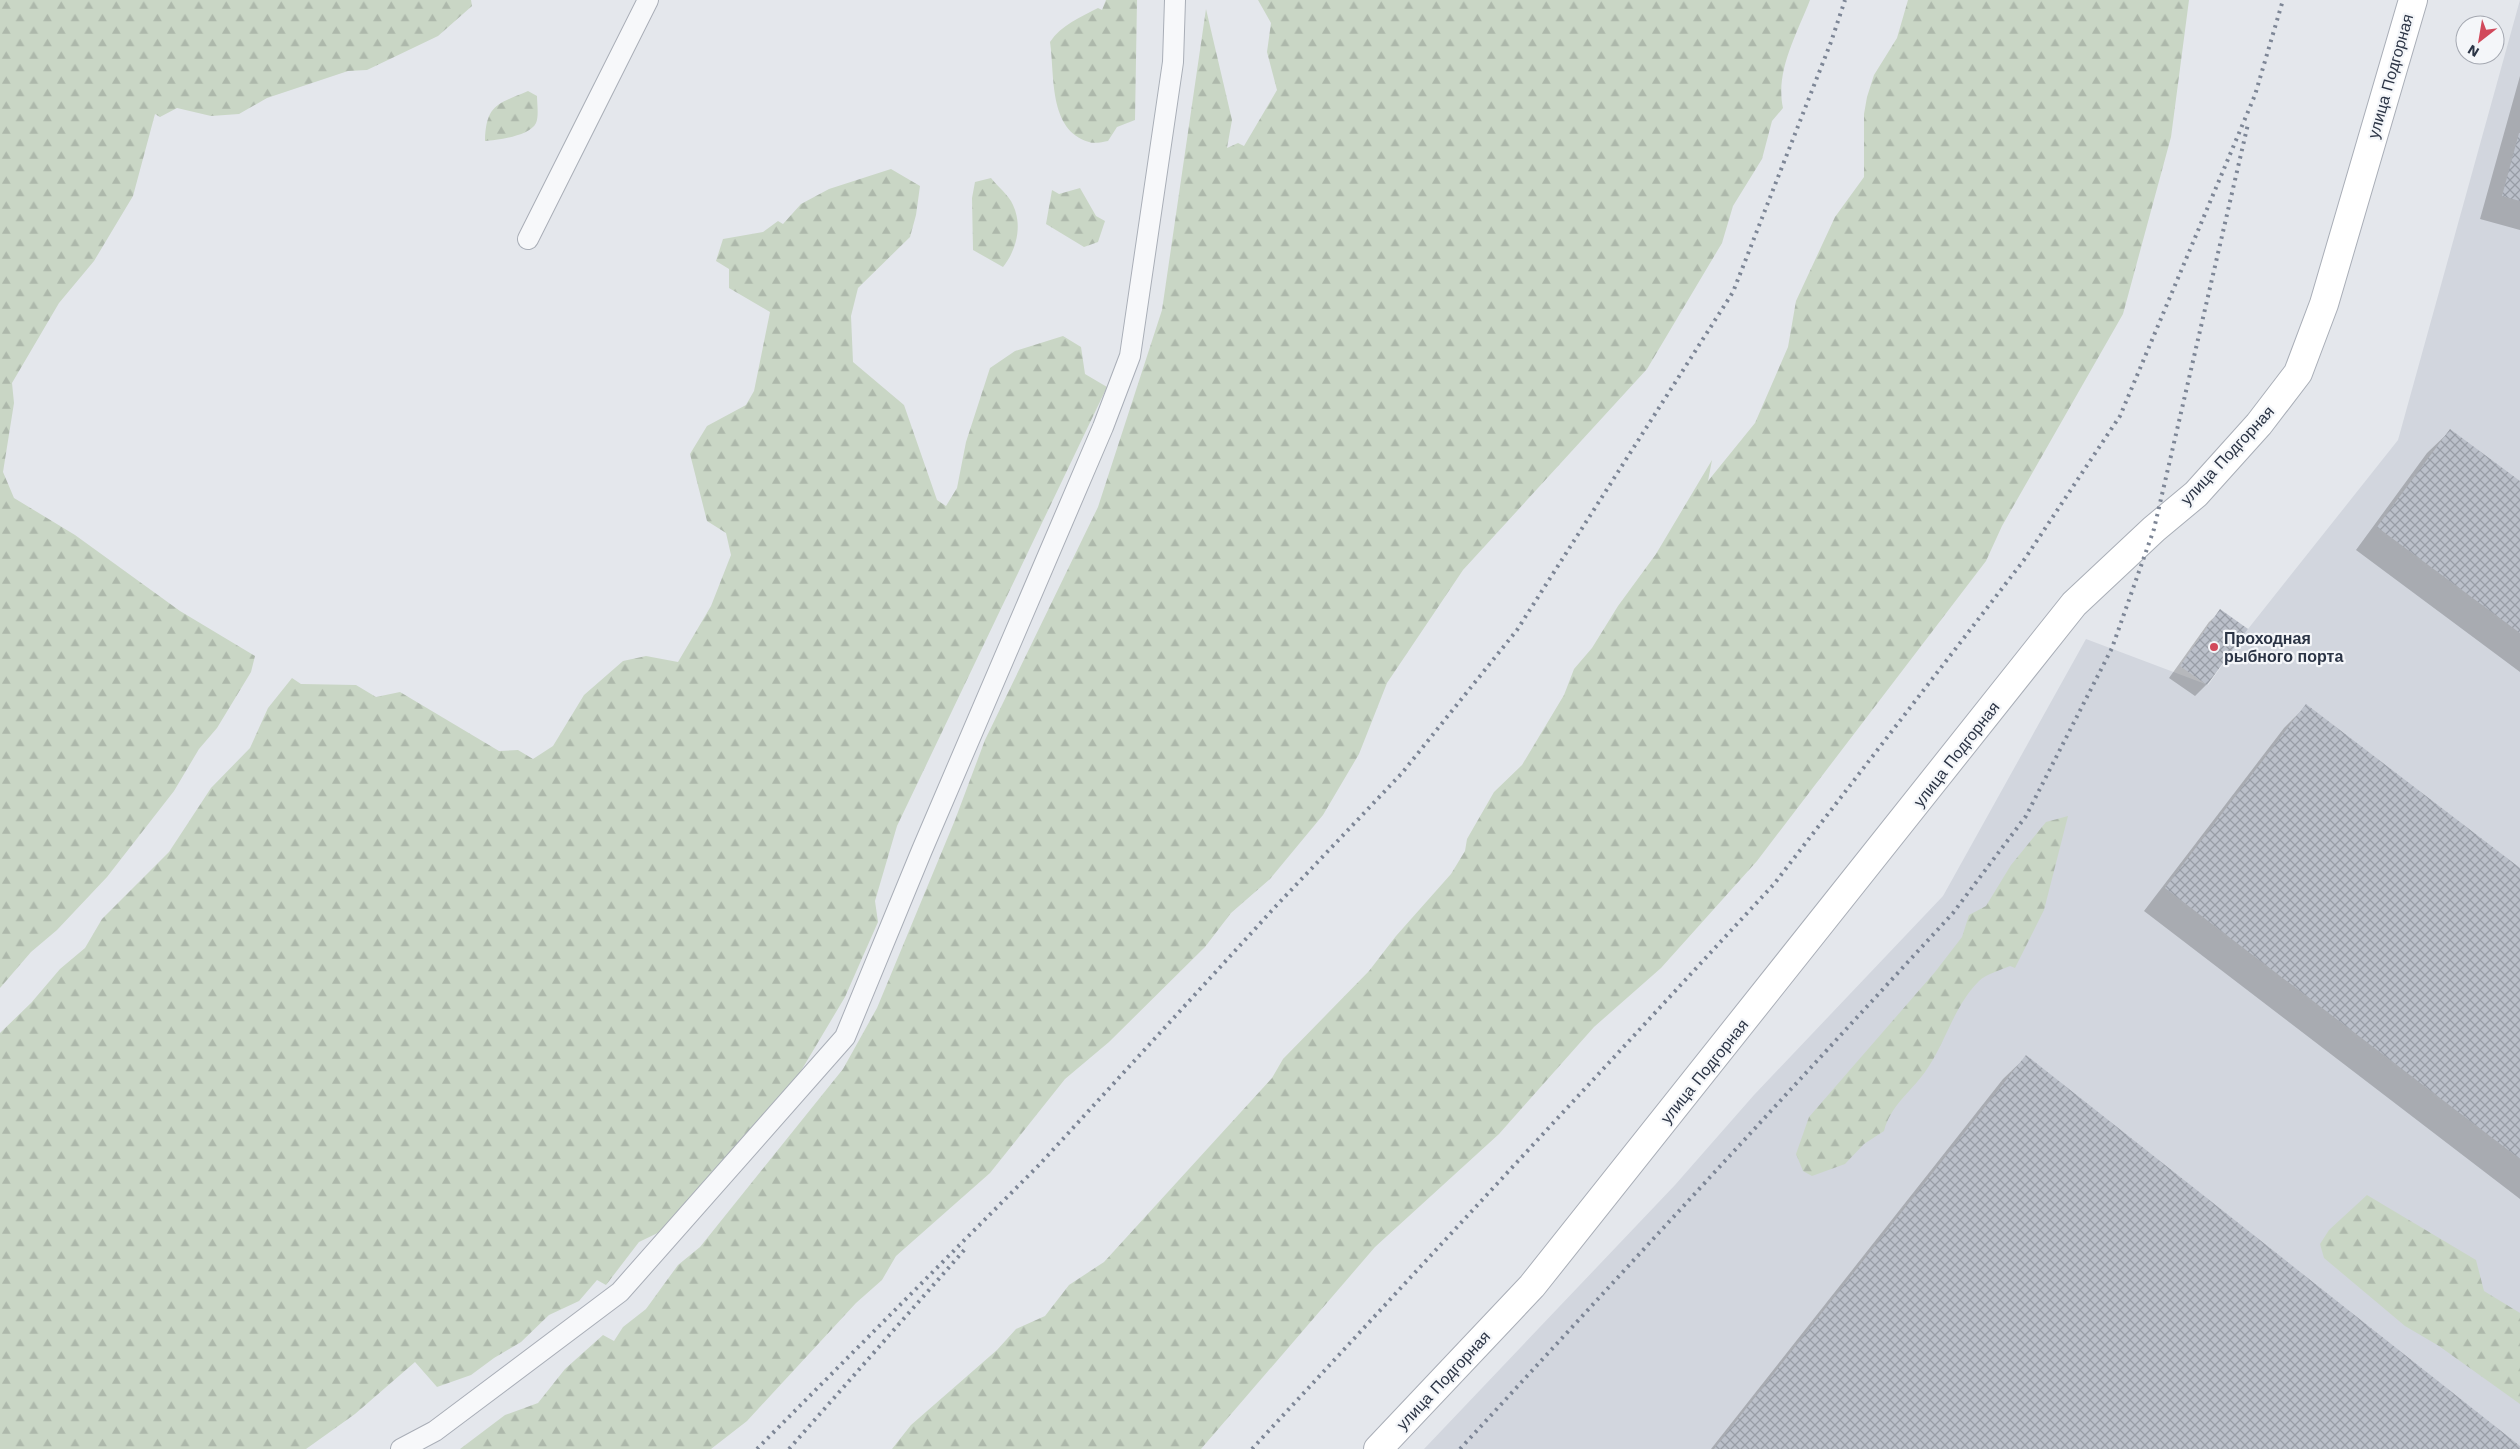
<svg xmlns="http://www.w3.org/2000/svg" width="2520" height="1449" viewBox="0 0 2520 1449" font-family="'Work Sans',sans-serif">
<defs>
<pattern id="forest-firs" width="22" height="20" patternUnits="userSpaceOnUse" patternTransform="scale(1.25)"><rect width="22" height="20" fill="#c9d6c5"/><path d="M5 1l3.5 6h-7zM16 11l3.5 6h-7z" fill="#adb8ab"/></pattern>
<pattern id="building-cross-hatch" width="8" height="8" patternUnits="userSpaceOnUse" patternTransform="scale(1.25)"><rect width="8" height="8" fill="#bbc0ca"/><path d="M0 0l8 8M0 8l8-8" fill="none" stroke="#989da6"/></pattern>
</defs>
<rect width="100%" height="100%" fill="#e4e7ec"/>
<path fill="#d2d6de" d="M 2520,0 L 2520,1449 L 1424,1449 L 1675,1185 L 1754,1095 L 1943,896 L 2086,639 L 2208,685 L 2248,629 L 2398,440 Z"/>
<path fill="url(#forest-firs)" d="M 0,0 L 471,0 L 472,6 L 438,36 L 367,70 L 348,71 L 267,98 L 239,114 L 211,116 L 177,108 L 160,117 L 155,114 L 133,196 L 94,261 L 59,303 L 12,383 L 14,403 L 3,472 L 14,498 L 75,535 L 180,611 L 255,656 L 251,672 L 217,728 L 199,749 L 174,791 L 107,877 L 57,930 L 31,952 L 0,988 Z
M 1106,0 L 1137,0 L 1135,120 L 1117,127 L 1108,141 C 1103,142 1094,144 1089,142 C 1048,130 1055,75 1050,42 C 1061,25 1081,17 1098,8 L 1102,10 Z
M 1258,0 L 1810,0 C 1797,34 1775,71 1783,108 L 1772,121 L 1762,159 L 1733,206 L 1722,243 L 1647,369 L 1463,570 L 1387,683 L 1359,754 L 1323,815 L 1270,879 L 1231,913 L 1205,947 L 1109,1042 L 1065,1079 L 990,1173 L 896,1256 L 882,1280 L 856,1303 L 747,1421 L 711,1449 L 460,1449 L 505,1415 L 538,1403 L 565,1369 L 603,1335 L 614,1341 L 623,1327 L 646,1309 L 678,1265 L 700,1247 L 843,1069 L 877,1008 L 955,820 L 985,740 L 1098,507 L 1162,310 L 1206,9 L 1232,120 L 1227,148 L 1238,143 L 1244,146 L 1277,90 L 1267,52 L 1271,23 Z
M 1908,0 L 2189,0 L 2171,137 L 2123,314 L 2002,526 L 1986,561 L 1757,861 L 1661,968 L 1594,1027 L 1499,1134 L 1375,1247 L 1201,1449 L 892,1449 L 911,1425 L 997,1350 L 1016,1329 L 1045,1316 L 1069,1285 L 1104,1262 L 1272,1078 L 1283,1059 L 1369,971 L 1396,936 L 1451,874 L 1465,851 L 1467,839 L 1494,792 L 1522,765 L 1564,695 L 1574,669 L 1592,648 L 1618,606 L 1656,554 L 1712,460 L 1708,481 L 1755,423 L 1788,347 L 1796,301 L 1835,217 L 1864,177 L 1864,114 L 1867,97 L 1874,75 L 1897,38 Z
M 528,91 L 537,96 C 537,103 539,116 536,123 C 530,136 498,140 485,141 C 486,104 498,104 528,91 Z
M 891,169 L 920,186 L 916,215 L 910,237 L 858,288 L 851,316 L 853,362 L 904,405 L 937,500 L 946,506 L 957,488 L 966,442 L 990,368 L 1015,351 L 1063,336 L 1081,347 L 1085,374 L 1107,387 L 897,826 L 875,901 L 878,922 L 845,997 L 792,1086 L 668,1228 L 639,1242 L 606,1285 L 597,1280 L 579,1301 L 549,1315 L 521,1342 L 494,1358 L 471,1375 L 437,1387 L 415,1362 L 355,1414 L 306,1449 L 0,1449 L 0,1033 L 31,1003 L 60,969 L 85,948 L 102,919 L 169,852 L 211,788 L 250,748 L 268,708 L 292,678 L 301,684 L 356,685 L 376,697 L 400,692 L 499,751 L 518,750 L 533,759 L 553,746 L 584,695 L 623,661 L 646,656 L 678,662 L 711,606 L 731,555 L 726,533 L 707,521 L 690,454 L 707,426 L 746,405 L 754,391 L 770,312 L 729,288 L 729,269 L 716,261 L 723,239 L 763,232 L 778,221 L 783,224 L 801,204 L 829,189 Z
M 991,178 C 997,186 1009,195 1013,205 C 1023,226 1016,251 1003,267 L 973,250 L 972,198 L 975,182 Z
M 1080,188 L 1096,216 L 1105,221 L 1098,242 L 1084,247 L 1046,224 L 1052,190 L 1059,194 Z
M 2068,816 L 2044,910 L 2015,968 L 2010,966 C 2001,970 1986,974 1979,981 C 1953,1007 1946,1043 1925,1072 C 1909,1094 1891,1105 1884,1131 L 1864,1144 L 1845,1164 L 1812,1176 L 1803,1171 L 1796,1154 L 1809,1117 L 1935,972 L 1962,937 L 1969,915 L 1986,906 L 2011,865 L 2046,822 Z
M 2367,1195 L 2476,1260 L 2484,1291 L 2520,1313 L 2520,1404 L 2439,1346 L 2405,1326 L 2324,1258 L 2320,1244 L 2329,1230 Z"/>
<path fill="#0003" d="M 2520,76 L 2520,230 L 2480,219 Z
M 2450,431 L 2520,483 L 2520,672 L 2356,550 L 2427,453 Z
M 2221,611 L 2207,684 L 2195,696 L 2169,678 L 2209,622 Z
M 2306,706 L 2520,869 L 2520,1199 L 2144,911 L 2284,728 Z
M 2026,1057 L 2520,1448 L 2520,1449 L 1711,1449 L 2003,1079 Z"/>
<path fill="url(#building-cross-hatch)" d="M 2519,133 L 2520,133 L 2520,201 L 2502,196 Z
M 2450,429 L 2520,481 L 2520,633 L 2377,527 Z
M 2220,609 L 2248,629 L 2207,685 L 2180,666 Z
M 2306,704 L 2520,868 L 2520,1159 L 2165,888 Z
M 2026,1055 L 2520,1446 L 2520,1449 L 1714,1449 Z"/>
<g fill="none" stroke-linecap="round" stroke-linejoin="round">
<g stroke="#a9aeb7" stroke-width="22">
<path id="service" d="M 528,239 L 648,0
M 401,1449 L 435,1431 L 620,1292 L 845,1037 L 922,850 L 1103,427 L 1130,356 L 1173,62 L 1175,0"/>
</g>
<g stroke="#a9aeb7" stroke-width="30">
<path id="secondary" d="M 1378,1449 L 1532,1286 L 2074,604 L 2154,529 L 2196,494 L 2259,424 L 2298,373 L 2324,304 L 2413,0"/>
</g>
<use href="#service" stroke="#f7f8fa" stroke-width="20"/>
<use href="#secondary" stroke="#fff" stroke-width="28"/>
<path stroke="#7d8696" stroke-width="4" stroke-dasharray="2.5 5" stroke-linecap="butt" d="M 757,1449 L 1040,1164 L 1276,906 L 1402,773 L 1517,630 L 1733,292 L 1831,42 L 1845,0
M 789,1449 L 966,1248
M 1252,1449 L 1774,884 L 2024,560 L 2120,416 L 2255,95 L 2283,0
M 1460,1449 L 1953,913 L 2026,816 L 2112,648 L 2154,529 L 2248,124"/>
</g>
<circle fill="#d1495b" stroke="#f4f6f9" stroke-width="2" cx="2214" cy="647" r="5"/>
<g text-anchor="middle" stroke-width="4.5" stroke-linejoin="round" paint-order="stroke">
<g font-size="16" fill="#2b3445" stroke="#f4f6f9">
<text transform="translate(2390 76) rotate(-74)" y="6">улица Подгорная</text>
<text transform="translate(2227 455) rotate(-47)" y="6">улица Подгорная</text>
<text transform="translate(1956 754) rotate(-52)" y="6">улица Подгорная</text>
<text transform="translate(1704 1071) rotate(-51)" y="6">улица Подгорная</text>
<text transform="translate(1443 1380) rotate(-47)" y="6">улица Подгорная</text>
</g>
<g font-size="16" font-weight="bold" fill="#2b3445" stroke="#f4f6f9" text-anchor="start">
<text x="2224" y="644">Проходная<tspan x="2224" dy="18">рыбного порта</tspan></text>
</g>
</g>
<g transform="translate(2480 40) rotate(211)"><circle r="24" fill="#f4f6f9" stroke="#a4a8b1"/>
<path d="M0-4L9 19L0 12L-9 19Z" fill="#d1495b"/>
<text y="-8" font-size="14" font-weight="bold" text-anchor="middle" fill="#2b3445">N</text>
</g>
</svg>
